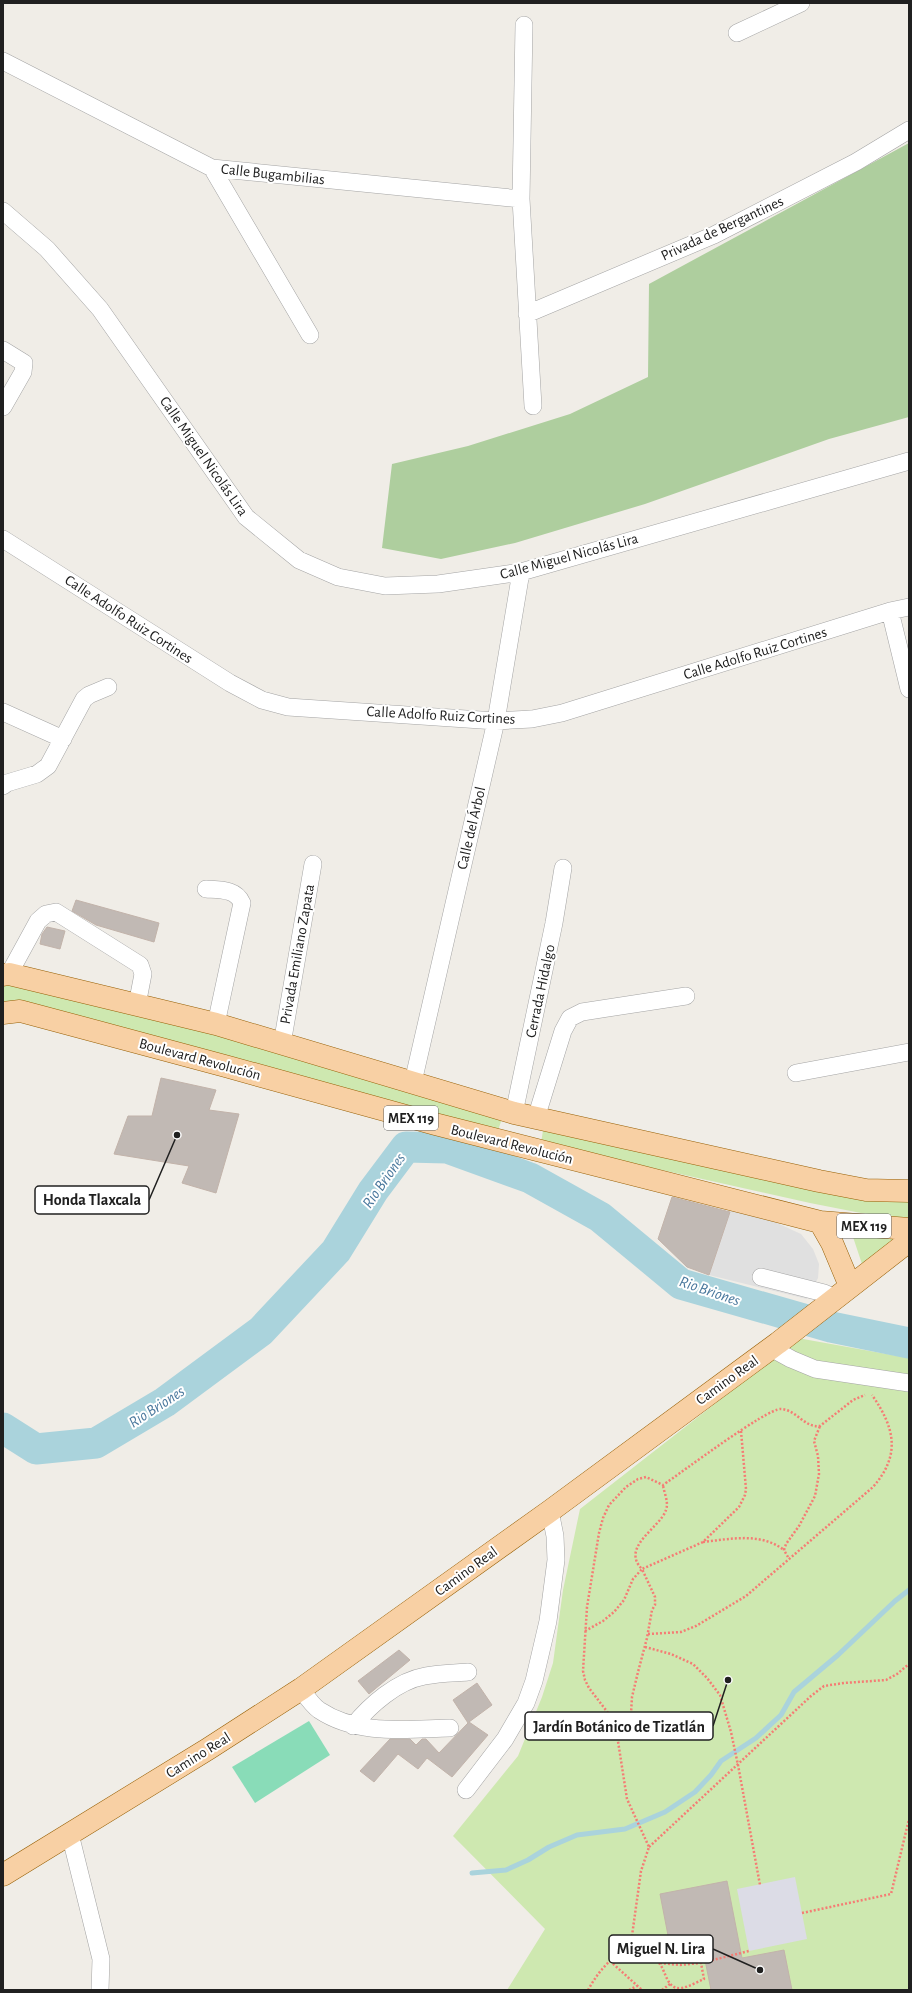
<svg xmlns="http://www.w3.org/2000/svg" width="912" height="1993" viewBox="0 0 912 1993" font-family="'Alegreya Sans',sans-serif">
<rect width="100%" height="100%" fill="#f0ede7"/>
<path fill="#cee8b0" d="M 3,985 L 19,985 L 217,1033 L 503,1116 L 497,1133 L 3,1004 Z
M 544,1124 L 909,1196 L 909,1219 L 861,1213 L 810,1203 L 541,1143 Z
M 851,1231 L 901,1234 L 862,1264 Z
M 792,1337 L 909,1358 L 909,1990 L 507,1990 L 545,1929 L 453,1836 L 518,1756 L 542,1697 L 553,1663 L 563,1590 L 580,1509 L 775,1357 Z"/>
<path fill="#aece9e" d="M 909,143 L 909,417 L 829,439 L 645,504 L 515,543 L 441,559 L 382,548 L 392,464 L 468,446 L 570,414 L 648,377 L 649,284 Z"/>
<path fill="#89dcb8" d="M 309,1721 L 330,1755 L 255,1803 L 232,1767 Z"/>
<path fill="#e0e0e0" d="M 731,1207 L 777,1223 L 801,1234 L 813,1249 L 819,1264 L 818,1278 L 807,1299 L 709,1275 Z"/>
<path fill="#dcdce6" d="M 795,1877 L 807,1939 L 749,1951 L 737,1889 Z"/>
<g fill="none" stroke-linecap="round" stroke-linejoin="round">
<path stroke="#aad3dc" stroke-width="5" d="M 472,1873 L 506,1870 L 528,1860 L 549,1847 L 577,1835 L 625,1829 L 665,1812 L 695,1792 L 711,1775 L 721,1761 L 756,1738 L 781,1715 L 794,1692 L 838,1655 L 895,1601 L 909,1590"/>
<path stroke="#aad3dc" stroke-width="31" d="M 3,1428 L 36,1449 L 96,1443 L 165,1402 L 261,1331 L 336,1251 L 373,1191 L 406,1147 L 447,1148 L 530,1178 L 600,1217 L 681,1284 L 831,1327 L 909,1343"/>
</g>
<path fill="#c1b9b4" stroke="#c2b3aa" d="M 76,900 L 159,923 L 154,942 L 96,925 L 72,911 Z
M 47,927 L 65,931 L 60,949 L 40,944 L 42,934 Z
M 161,1078 L 216,1090 L 209,1110 L 239,1114 L 216,1193 L 182,1183 L 189,1166 L 114,1154 L 128,1116 L 152,1116 Z
M 672,1197 L 730,1212 L 709,1275 L 687,1267 L 658,1239 Z
M 399,1650 L 410,1660 L 369,1694 L 358,1681 Z
M 477,1683 L 492,1705 L 469,1722 L 488,1735 L 452,1777 L 427,1758 L 418,1769 L 398,1754 L 374,1782 L 360,1771 L 390,1739 L 410,1739 L 416,1745 L 422,1739 L 426,1739 L 439,1753 L 468,1723 L 453,1700 Z
M 727,1881 L 742,1958 L 784,1950 L 792,1990 L 711,1990 L 704,1955 L 673,1961 L 660,1894 Z"/>
<g fill="none" stroke-linecap="round" stroke-linejoin="round">
<g stroke="#a4a4a4" stroke-width="18">
<path id="minor" d="M 524,25 L 521,199 L 533,406
M 737,33 L 801,3
M 3,61 L 212,168 L 521,199
M 212,168 L 310,335
M 3,211 L 47,249 L 100,309 L 246,517 L 299,560 L 338,577 L 385,586 L 438,584 L 521,572 L 909,461
M 527,314 L 714,235 L 856,162 L 909,130
M 3,350 L 24,363 L 23,372 L 3,407
M 3,539 L 230,683 L 262,700 L 288,707 L 496,721 L 532,719 L 562,713 L 890,611 L 909,607
M 890,611 L 909,689
M 3,712 L 63,739
M 3,786 L 7,783 L 37,774 L 48,766 L 84,699 L 89,695 L 108,687
M 206,889 C 221,890 236,889 242,903 L 216,1024
M 9,974 L 38,921 L 46,914 L 56,912 L 140,965 L 143,974 L 137,1005
M 282,1044 L 313,864
M 796,1073 L 909,1052
M 413,1082 L 496,721 L 521,572
M 514,1113 L 554,923 L 563,868
M 536,1118 L 563,1031 L 570,1018 L 582,1012 L 686,996
M 761,1277 L 824,1293 L 835,1298
M 771,1348 L 791,1359 L 815,1369 L 909,1383
M 301,1689 C 306,1696 312,1705 319,1710 C 358,1736 406,1729 450,1728
M 353,1726 C 370,1705 397,1681 425,1676 C 439,1673 454,1673 468,1672
M 466,1790 L 505,1739 L 526,1703 L 534,1681 L 548,1621 L 556,1560 L 555,1536 L 550,1511
M 70,1834 L 101,1959 L 100,1990"/>
</g>
<g stroke="#976006" stroke-width="23">
<path id="major" d="M 3,975 L 9,974 L 216,1024 L 514,1113 L 819,1181 L 866,1190 L 909,1191
M 3,1013 L 20,1011 L 225,1066 L 435,1124 L 820,1222 L 909,1229
M 820,1222 L 832,1243 L 850,1286
M 3,1875 L 208,1749 L 301,1689 L 550,1511 L 778,1343 L 909,1241"/>
</g>
<path stroke="#f57c74" stroke-width="2.5" stroke-dasharray="2 2" stroke-linecap="butt" d="M 741,1431 L 746,1489 L 745,1495 L 739,1507 L 703,1542 L 642,1569 L 655,1597 L 655,1605 L 652,1610 L 647,1638 L 638,1672 L 632,1697 L 631,1713 L 623,1722 L 615,1722 L 589,1688 L 585,1680 L 583,1671 L 587,1607 L 599,1533 L 603,1518 L 609,1505 L 626,1487 L 638,1479 L 646,1477 L 663,1485 C 681,1473 767,1408 781,1409 C 797,1410 804,1428 820,1426 L 853,1400 L 865,1395
M 703,1542 C 731,1539 760,1532 784,1550
M 788,1557 L 784,1550 L 786,1544 L 799,1526 L 815,1496 L 819,1474 L 818,1456 L 814,1441 L 820,1426
M 585,1631 L 603,1621 L 614,1612 L 624,1600 L 633,1579 L 642,1569 C 620,1547 660,1528 666,1510 C 669,1502 664,1493 663,1485
M 648,1634 L 681,1632 L 696,1626 L 746,1596 L 873,1487 C 901,1455 895,1428 872,1395
M 645,1647 L 671,1654 L 693,1664 L 707,1678 L 720,1695 L 731,1732 L 738,1765 L 760,1885
M 615,1722 L 627,1799 L 649,1847 L 641,1871 L 630,1950
M 649,1847 L 811,1696 L 824,1686 L 844,1683 L 886,1680 L 897,1674 L 909,1664
M 802,1913 L 891,1894 L 909,1819
M 610,1961 L 642,1990
M 660,1963 L 680,1965 L 701,1963
M 588,1990 C 597,1974 609,1958 626,1950 C 638,1951 648,1955 658,1962 C 666,1969 666,1990 681,1988 C 689,1987 697,1982 704,1979 L 701,1963 L 749,1951
M 629,1990 L 637,1986
M 662,1990 L 670,1984"/>
<use href="#minor" stroke="#fff" stroke-width="17"/>
<use href="#major" stroke="#f8d0a4" stroke-width="22"/>
</g>
<g text-anchor="middle" stroke-width="4" stroke-linejoin="round" paint-order="stroke">
<g fill="#fff" stroke="#636363" stroke-width="1">
<rect x="384" y="1106" width="54" height="24" rx="3"/>
<rect x="837" y="1214" width="54" height="24" rx="3"/>
</g>
<g font-size="14" font-weight="bold" fill="#202020">
<text x="411" y="1123">MEX 119</text>
<text x="864" y="1231">MEX 119</text>
</g>
<g font-size="15" fill="#202020" stroke="#fff">
<text transform="translate(273 174) rotate(6)" y="5">Calle Bugambilias</text>
<text transform="translate(722 228) rotate(-25)" y="5">Privada de Bergantines</text>
<text transform="translate(204 456) rotate(55)" y="5">Calle Miguel Nicolás Lira</text>
<text transform="translate(569 556) rotate(-15)" y="5">Calle Miguel Nicolás Lira</text>
<text transform="translate(129 619) rotate(33)" y="5">Calle Adolfo Ruiz Cortines</text>
<text transform="translate(755 653) rotate(-17)" y="5">Calle Adolfo Ruiz Cortines</text>
<text transform="translate(441 715) rotate(3)" y="5">Calle Adolfo Ruiz Cortines</text>
<text transform="translate(471 828) rotate(-77)" y="5">Calle del Árbol</text>
<text transform="translate(297 954) rotate(-80)" y="5">Privada Emiliano Zapata</text>
<text transform="translate(540 991) rotate(-78)" y="5">Cerrada Hidalgo</text>
<text transform="translate(200 1059) rotate(15)" y="5">Boulevard Revolución</text>
<text transform="translate(512 1144) rotate(14)" y="5">Boulevard Revolución</text>
<text transform="translate(727 1380) rotate(-36)" y="5">Camino Real</text>
<text transform="translate(466 1571) rotate(-36)" y="5">Camino Real</text>
<text transform="translate(198 1755) rotate(-32)" y="5">Camino Real</text>
</g>
<g font-size="16" font-style="italic" fill="#4a789d" stroke="#fff">
<text transform="translate(383 1180) rotate(-55)" y="6">Rio Briones</text>
<text transform="translate(710 1290) rotate(19)" y="6">Rio Briones</text>
<text transform="translate(156 1406) rotate(-33)" y="6">Rio Briones</text>
</g>
</g>
<path fill="none" stroke="#202020" stroke-width="1.5" d="M177 1135L149 1200M728 1680L713 1726M760 1970L713 1949"/>
<g fill="#202020" stroke="#fff" stroke-width="1.5">
<circle cx="177" cy="1135" r="4"/>
<circle cx="728" cy="1680" r="4"/>
<circle cx="760" cy="1970" r="4"/>
</g>
<g fill="#fff" stroke="#202020" stroke-width="1.5">
<rect x="35" y="1186" width="114" height="28" rx="4"/>
<rect x="525" y="1712" width="188" height="28" rx="4"/>
<rect x="609" y="1935" width="104" height="28" rx="4"/>
</g>
<g font-size="16" text-anchor="middle" font-weight="bold" fill="#202020">
<text x="92" y="1205">Honda Tlaxcala</text>
<text x="619" y="1732">Jardín Botánico de Tizatlán</text>
<text x="661" y="1954">Miguel N. Lira</text>
</g>
<rect width="912" height="1993" fill="none" stroke="#202020" stroke-width="8"/>
</svg>
